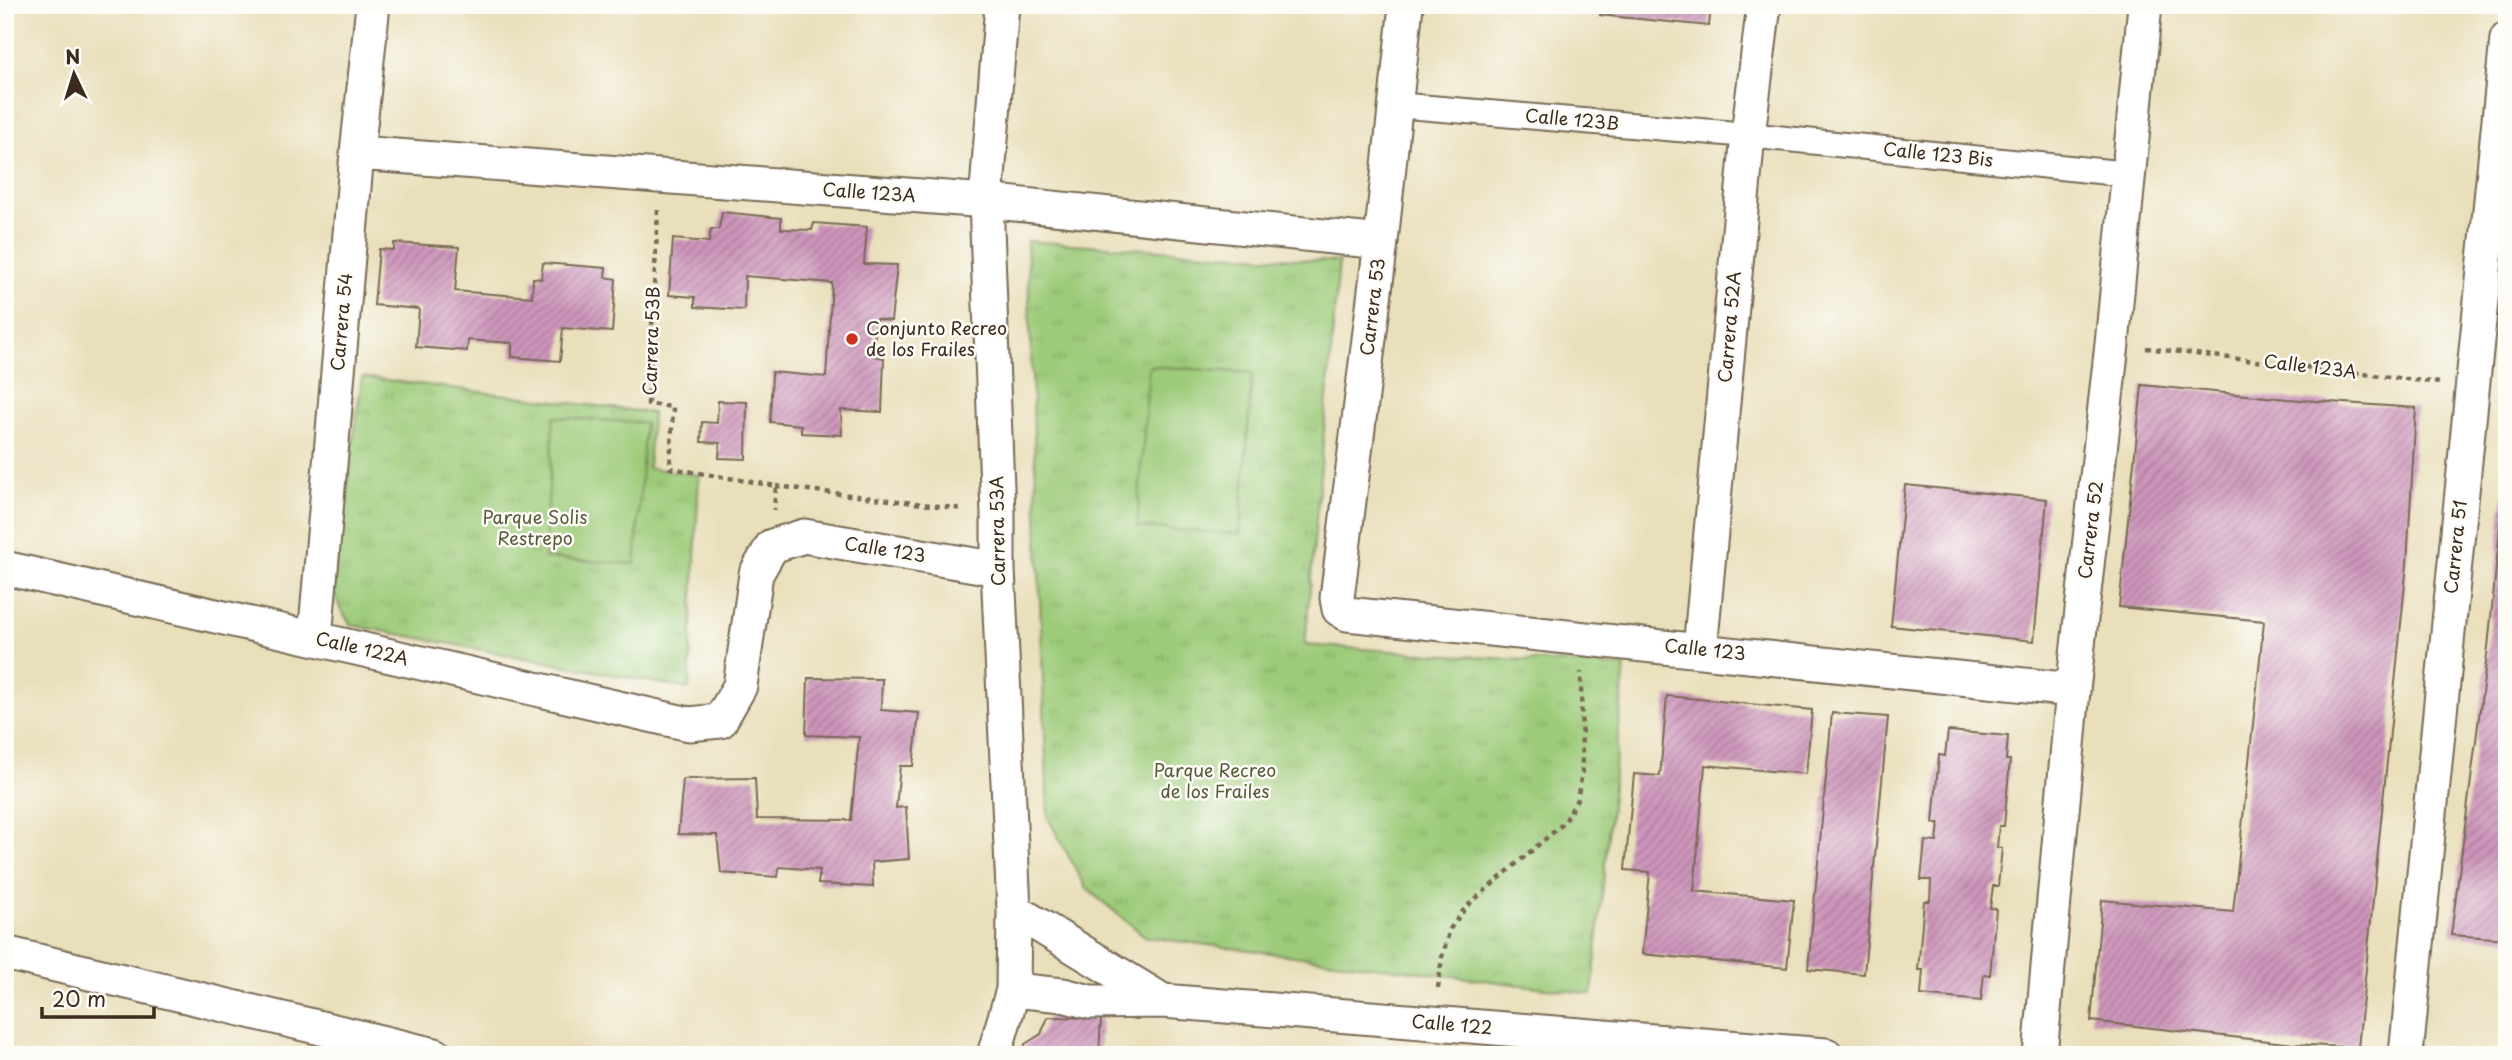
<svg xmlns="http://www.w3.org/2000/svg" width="2512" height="1060" viewBox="0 0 2512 1060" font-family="'Playpen Sans',sans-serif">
<defs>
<pattern id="grass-tufts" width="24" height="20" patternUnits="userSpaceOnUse" patternTransform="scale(1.75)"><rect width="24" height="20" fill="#9dcb79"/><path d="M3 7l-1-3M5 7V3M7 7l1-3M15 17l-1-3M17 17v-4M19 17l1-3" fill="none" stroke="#88ae68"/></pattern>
<pattern id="building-hatch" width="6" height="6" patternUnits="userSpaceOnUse" patternTransform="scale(1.75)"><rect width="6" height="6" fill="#cd95bb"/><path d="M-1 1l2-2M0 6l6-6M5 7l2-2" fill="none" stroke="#a87a97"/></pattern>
</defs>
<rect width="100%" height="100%" fill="#fdfcf7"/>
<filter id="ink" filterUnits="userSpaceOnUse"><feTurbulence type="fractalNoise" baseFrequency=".0143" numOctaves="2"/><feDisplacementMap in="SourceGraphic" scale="14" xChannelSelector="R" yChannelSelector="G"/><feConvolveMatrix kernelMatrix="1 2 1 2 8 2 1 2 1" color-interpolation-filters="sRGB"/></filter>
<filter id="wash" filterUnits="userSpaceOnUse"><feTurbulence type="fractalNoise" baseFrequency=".00686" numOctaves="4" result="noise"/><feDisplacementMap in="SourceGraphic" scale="28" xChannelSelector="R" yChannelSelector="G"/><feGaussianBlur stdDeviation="1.57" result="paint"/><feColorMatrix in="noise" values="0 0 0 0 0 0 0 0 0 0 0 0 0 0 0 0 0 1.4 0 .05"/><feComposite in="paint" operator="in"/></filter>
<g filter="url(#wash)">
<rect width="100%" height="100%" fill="#e9dfbb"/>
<path fill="url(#grass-tufts)" stroke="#6c7a4c" stroke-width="2" d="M 1027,241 L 1339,262 L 1305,645 L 1625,667 L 1592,994 L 1146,937 L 1086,888 L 1048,818 Z
M 362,377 L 652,413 L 648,468 L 699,475 L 689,689 L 351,625 L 340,608 L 333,590 Z"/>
<path fill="#9dcb79" stroke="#6c7a4c" stroke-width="2" d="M 1149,366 L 1252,373 L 1240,534 L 1137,527 Z
M 554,417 L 645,423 L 635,564 L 544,558 Z"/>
<g id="blocks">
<path fill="url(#building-hatch)" d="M 1601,5 L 1711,5 L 1709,26 L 1600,15 Z
M 722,212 L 781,218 L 781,229 L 812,230 L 814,223 L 867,227 L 864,264 L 897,265 L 891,321 L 876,319 L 873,356 L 884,358 L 882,412 L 841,410 L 842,435 L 801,433 L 801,425 L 770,422 L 772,372 L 826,377 L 832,283 L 745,276 L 744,310 L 695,307 L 695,297 L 669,295 L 673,239 L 709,242 L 711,229 L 719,229 Z
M 394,243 L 459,247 L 455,291 L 532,297 L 533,278 L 541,279 L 543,263 L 606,268 L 605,277 L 616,279 L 612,332 L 563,328 L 560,361 L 512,357 L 512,343 L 468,340 L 467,351 L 416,347 L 419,309 L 374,305 L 379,249 L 394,250 Z
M 2142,385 L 2287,399 L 2416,408 L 2407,564 L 2358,1048 L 2294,1044 L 2091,1021 L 2102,900 L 2233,912 L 2264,621 L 2119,607 Z
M 718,401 L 747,402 L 746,459 L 719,458 L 720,443 L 701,442 L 702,422 L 717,423 Z
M 2505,479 L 2507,479 L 2507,939 L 2451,935 L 2488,647 Z
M 1905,485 L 2047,499 L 2034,641 L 1891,626 Z
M 808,678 L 882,679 L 881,710 L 919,713 L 913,766 L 900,766 L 896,808 L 906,807 L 909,859 L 872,862 L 873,887 L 818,884 L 820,870 L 779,867 L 778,877 L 721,873 L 717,835 L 678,834 L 683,779 L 755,778 L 757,819 L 851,820 L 859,737 L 806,735 Z
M 1667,696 L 1812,710 L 1806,774 L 1705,765 L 1694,891 L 1794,900 L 1787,968 L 1642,954 L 1650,872 L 1625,870 L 1634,774 L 1660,776 Z
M 1832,713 L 1888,717 L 1864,974 L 1808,969 Z
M 1948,731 L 2008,736 L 2006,760 L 2010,760 L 2004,826 L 1999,826 L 1997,848 L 2002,848 L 1998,886 L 1993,886 L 1990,908 L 1996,909 L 1990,975 L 1984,974 L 1981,1001 L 1921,995 L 1923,970 L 1918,970 L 1924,901 L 1930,901 L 1931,880 L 1921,880 L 1925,841 L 1937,842 L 1939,823 L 1933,823 L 1939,755 L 1945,756 Z
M 1048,1017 L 1101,1018 L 1099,1055 L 1023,1055 L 1025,1044 L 1041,1034 Z"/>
</g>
</g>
<g filter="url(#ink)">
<use href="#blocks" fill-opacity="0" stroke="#786955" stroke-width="2"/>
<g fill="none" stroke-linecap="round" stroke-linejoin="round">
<g stroke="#786955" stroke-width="28">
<path id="pedestrian" d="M 1395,105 L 1748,135 L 2128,174"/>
</g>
<g stroke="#786955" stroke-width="37">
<path id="minor" d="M 1406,5 L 1381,242 L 1337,598 L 1339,609 L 1347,614 L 2073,690
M 357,153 L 986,201 L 1381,242
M 5,568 L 689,724 L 720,721 L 740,686 L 756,574 L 772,546 L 804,536 L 998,569
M 315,638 L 357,153 L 373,5
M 1700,650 L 1748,135 L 1764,5
M 1014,910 L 1163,1001
M 5,953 L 435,1055
M 1013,990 L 1063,995 L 1090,1002 L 1163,1001 L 1826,1055
M 994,1055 L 1013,990 L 1014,910 L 998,569 L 998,514 L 986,201 L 1002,5
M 2040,1055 L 2073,690 L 2112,344 L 2145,5
M 2406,1055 L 2507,39"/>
</g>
<path stroke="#786955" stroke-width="4.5" stroke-dasharray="5 5" stroke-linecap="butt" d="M 658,210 L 648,404 L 673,407 L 670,468 L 776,486 L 774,510
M 2146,348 L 2440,383
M 776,486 L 963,509
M 1438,988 L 1442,957 L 1450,929 L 1466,907 L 1565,822 L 1577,799 L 1582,773 L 1581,672"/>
<use href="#pedestrian" stroke="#fff" stroke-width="24"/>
<use href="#minor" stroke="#fff" stroke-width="33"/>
</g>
</g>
<circle fill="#c8321e" stroke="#fdfcf7" stroke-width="2.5" cx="852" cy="339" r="7"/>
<g text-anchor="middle" stroke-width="5" stroke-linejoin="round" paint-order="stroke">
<g font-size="18" fill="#3b2a1e" stroke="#fdfcf7">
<text transform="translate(1572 120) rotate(5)" y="6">Calle 123B</text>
<text transform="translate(1938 155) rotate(6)" y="6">Calle 123 Bis</text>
<text transform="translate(869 193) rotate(4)" y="6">Calle 123A</text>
<text transform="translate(1373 307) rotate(-83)" y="6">Carrera 53</text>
<text transform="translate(342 322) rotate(-85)" y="6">Carrera 54</text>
<text transform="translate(1730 327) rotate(-85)" y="6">Carrera 52A</text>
<text transform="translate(652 341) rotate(-88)" y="6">Carrera 53B</text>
<text transform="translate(2310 367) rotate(7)" y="6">Calle 123A</text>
<text transform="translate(2091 530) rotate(-83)" y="6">Carrera 52</text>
<text transform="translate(998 531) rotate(-91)" y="6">Carrera 53A</text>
<text transform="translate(2456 547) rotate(-84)" y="6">Carrera 51</text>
<text transform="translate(885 550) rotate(9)" y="6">Calle 123</text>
<text transform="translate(362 649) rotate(13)" y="6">Calle 122A</text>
<text transform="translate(1705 650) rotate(6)" y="6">Calle 123</text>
<text transform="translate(1452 1025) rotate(5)" y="6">Calle 122</text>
</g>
<g font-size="18" fill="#3b2a1e" stroke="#fdfcf7" text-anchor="start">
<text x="866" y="335">Conjunto Recreo<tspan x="866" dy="21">de los Frailes</tspan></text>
</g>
<g font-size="18" fill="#585a39" stroke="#fdfcf7">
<text x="535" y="524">Parque Solis<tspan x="535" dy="21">Restrepo</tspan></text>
<text x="1215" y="777">Parque Recreo<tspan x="1215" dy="21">de los Frailes</tspan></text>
</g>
</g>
<rect width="2512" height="1060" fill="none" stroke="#fdfcf7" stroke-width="28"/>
<g transform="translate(74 74) rotate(356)" stroke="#fdfcf7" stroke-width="5" paint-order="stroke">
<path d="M0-5L12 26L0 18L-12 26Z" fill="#3b2a1e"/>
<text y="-10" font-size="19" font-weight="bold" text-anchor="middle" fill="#3b2a1e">N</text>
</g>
<path d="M42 1007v10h112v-10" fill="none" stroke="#3b2a1e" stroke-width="3.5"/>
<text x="52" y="1007" font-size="21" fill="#3b2a1e" stroke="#fdfcf7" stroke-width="5" paint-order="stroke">20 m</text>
</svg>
